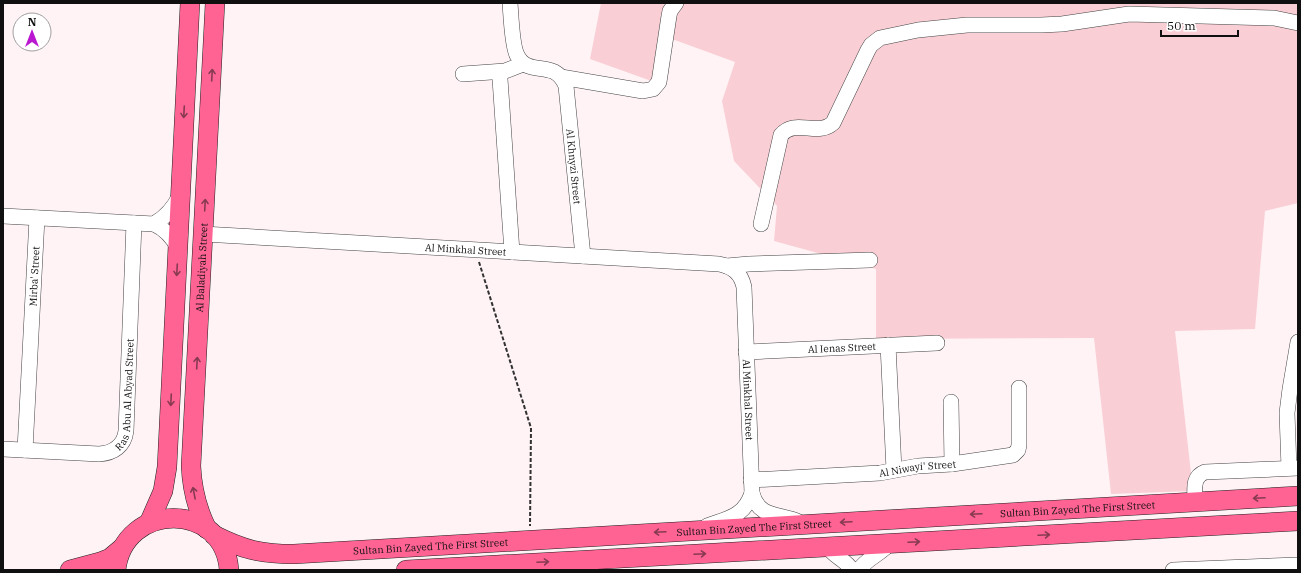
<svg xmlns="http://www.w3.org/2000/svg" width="1301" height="573" viewBox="0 0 1301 573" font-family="'IBM Plex Serif',serif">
<rect width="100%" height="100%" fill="#fff3f6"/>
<path fill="#f9cfd5" d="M 601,3 L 1298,3 L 1298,203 L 1265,211 L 1255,329 L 1175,331 L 1193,491 L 1111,494 L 1094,338 L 876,339 L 876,269 L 774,241 L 777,206 L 734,161 L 722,101 L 735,62 L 672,39 L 657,83 L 590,59 Z"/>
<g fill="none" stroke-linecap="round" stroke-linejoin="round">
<g stroke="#434343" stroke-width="16">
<g id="minor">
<path id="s1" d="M 510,3 C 511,15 512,46 517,55 C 529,79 554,57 566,86 L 583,256"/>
<path d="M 463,74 L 505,71 L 523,64"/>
<path d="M 561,77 L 643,91 L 653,89 L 659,82 L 669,16 L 670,11 L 676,3"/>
<path d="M 500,79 L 512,252"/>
<path d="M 3,216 L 154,224 C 165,229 172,236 178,248"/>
<path d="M 154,224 C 166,217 174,208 180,195"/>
<path d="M 761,224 L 781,135 C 795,118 818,137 833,123 L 868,50 L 871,45 L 880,38 L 918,30 L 967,25 L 1041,25 L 1062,24 L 1129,14 L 1274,18 L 1298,23"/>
<path id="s2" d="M 203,234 L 719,264 C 733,267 741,273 744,287 L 752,493 C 759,519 779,513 799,522"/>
<path d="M 727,266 L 749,264 L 870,260"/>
<path d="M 888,345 L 894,470"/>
<path id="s3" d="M 746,352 L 937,343"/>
<path d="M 951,402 L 952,464"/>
<path id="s4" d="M 3,449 L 99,454 C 114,453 124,446 126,431 L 134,223"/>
<path id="s5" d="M 25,450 L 37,218"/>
<path d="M 1289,468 L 1287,413 L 1290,389 L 1298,342"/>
<path id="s6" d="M 751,480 L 880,473 L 918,466 L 952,464 L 1013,455 L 1018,450 L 1019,445 L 1019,388"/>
<path d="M 1195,501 C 1195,489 1192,477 1205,472 L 1298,468"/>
<path d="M 707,526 C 728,518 744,517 752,493"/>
<path d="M 828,547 C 834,557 845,559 852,570"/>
<path d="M 859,570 C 867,558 881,554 890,543"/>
<path d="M 1173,570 L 1298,565"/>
</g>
</g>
<g stroke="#212121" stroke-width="20">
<g id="major">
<path d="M 149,523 L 163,491 L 167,467 L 190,3"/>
<path id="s7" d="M 207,529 C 197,509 192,489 191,466 L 215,3"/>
<path id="s8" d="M 214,535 C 244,550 261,554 294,554 L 1298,496"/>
<path d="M 70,570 L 100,562 L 110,558 L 122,548"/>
<path d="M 116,570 C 124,501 224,501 229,570"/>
<path d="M 406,570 L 1298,521"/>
</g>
</g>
<path stroke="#323232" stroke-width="2" stroke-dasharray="4 2" stroke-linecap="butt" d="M 479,262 L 531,428 L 530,526"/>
<use href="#minor" stroke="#fff" stroke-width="15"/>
<use href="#major" stroke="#ff6394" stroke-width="19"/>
</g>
<defs><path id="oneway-shaft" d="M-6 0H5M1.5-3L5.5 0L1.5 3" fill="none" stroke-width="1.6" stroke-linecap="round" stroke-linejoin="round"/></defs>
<g stroke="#883a52">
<use href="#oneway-shaft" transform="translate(212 75) rotate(-87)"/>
<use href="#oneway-shaft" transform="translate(184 112) rotate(93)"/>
<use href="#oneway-shaft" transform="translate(205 205) rotate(-87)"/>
<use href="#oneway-shaft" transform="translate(177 270) rotate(93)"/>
<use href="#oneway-shaft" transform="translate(197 363) rotate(-87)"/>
<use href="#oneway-shaft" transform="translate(171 400) rotate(93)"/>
<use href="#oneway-shaft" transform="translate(194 493) rotate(-101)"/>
<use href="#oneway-shaft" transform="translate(1259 498) rotate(177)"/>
<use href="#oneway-shaft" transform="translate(976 514) rotate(177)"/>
<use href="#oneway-shaft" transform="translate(846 522) rotate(177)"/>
<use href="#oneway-shaft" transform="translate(660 532) rotate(177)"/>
<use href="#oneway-shaft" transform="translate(1044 535) rotate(-3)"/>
<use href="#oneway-shaft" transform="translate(914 542) rotate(-3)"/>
<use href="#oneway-shaft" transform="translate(700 554) rotate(-3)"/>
<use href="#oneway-shaft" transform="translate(543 562) rotate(-3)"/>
</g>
<g text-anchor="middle" stroke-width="4" stroke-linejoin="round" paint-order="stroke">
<g font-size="10" fill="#101010" stroke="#fff">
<text dy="4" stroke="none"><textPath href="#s1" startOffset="195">Al Khnyzi Street</textPath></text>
<text dy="4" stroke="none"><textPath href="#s2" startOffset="263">Al Minkhal Street</textPath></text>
<text dy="4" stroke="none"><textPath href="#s7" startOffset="264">Al Baladiyah Street</textPath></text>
<text dy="4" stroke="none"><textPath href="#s5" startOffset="174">Mirba' Street</textPath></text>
<text dy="4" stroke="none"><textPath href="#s3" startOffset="96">Al Ienas Street</textPath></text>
<text dy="4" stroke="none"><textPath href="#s4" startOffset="171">Ras Abu Al Abyad Street</textPath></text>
<text dy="4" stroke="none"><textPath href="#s2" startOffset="666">Al Minkhal Street</textPath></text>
<text dy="4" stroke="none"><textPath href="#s6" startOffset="167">Al Niwayi' Street</textPath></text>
<text dy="4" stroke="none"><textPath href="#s8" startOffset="868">Sultan Bin Zayed The First Street</textPath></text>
<text dy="4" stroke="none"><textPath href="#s8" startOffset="544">Sultan Bin Zayed The First Street</textPath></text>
<text dy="4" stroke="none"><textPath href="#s8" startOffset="220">Sultan Bin Zayed The First Street</textPath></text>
</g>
</g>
<rect width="1301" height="573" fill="none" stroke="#101010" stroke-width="8"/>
<g transform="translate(32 32)"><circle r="19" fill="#ffffff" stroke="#9f9f9f"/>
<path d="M0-3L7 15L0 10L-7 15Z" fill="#ba18d0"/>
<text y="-6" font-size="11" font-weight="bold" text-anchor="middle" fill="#101010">N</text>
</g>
<path d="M1161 30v6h77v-6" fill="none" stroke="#101010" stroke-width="2"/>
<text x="1167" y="30" font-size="12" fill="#101010" stroke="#ffffff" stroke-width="3" paint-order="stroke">50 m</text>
</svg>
